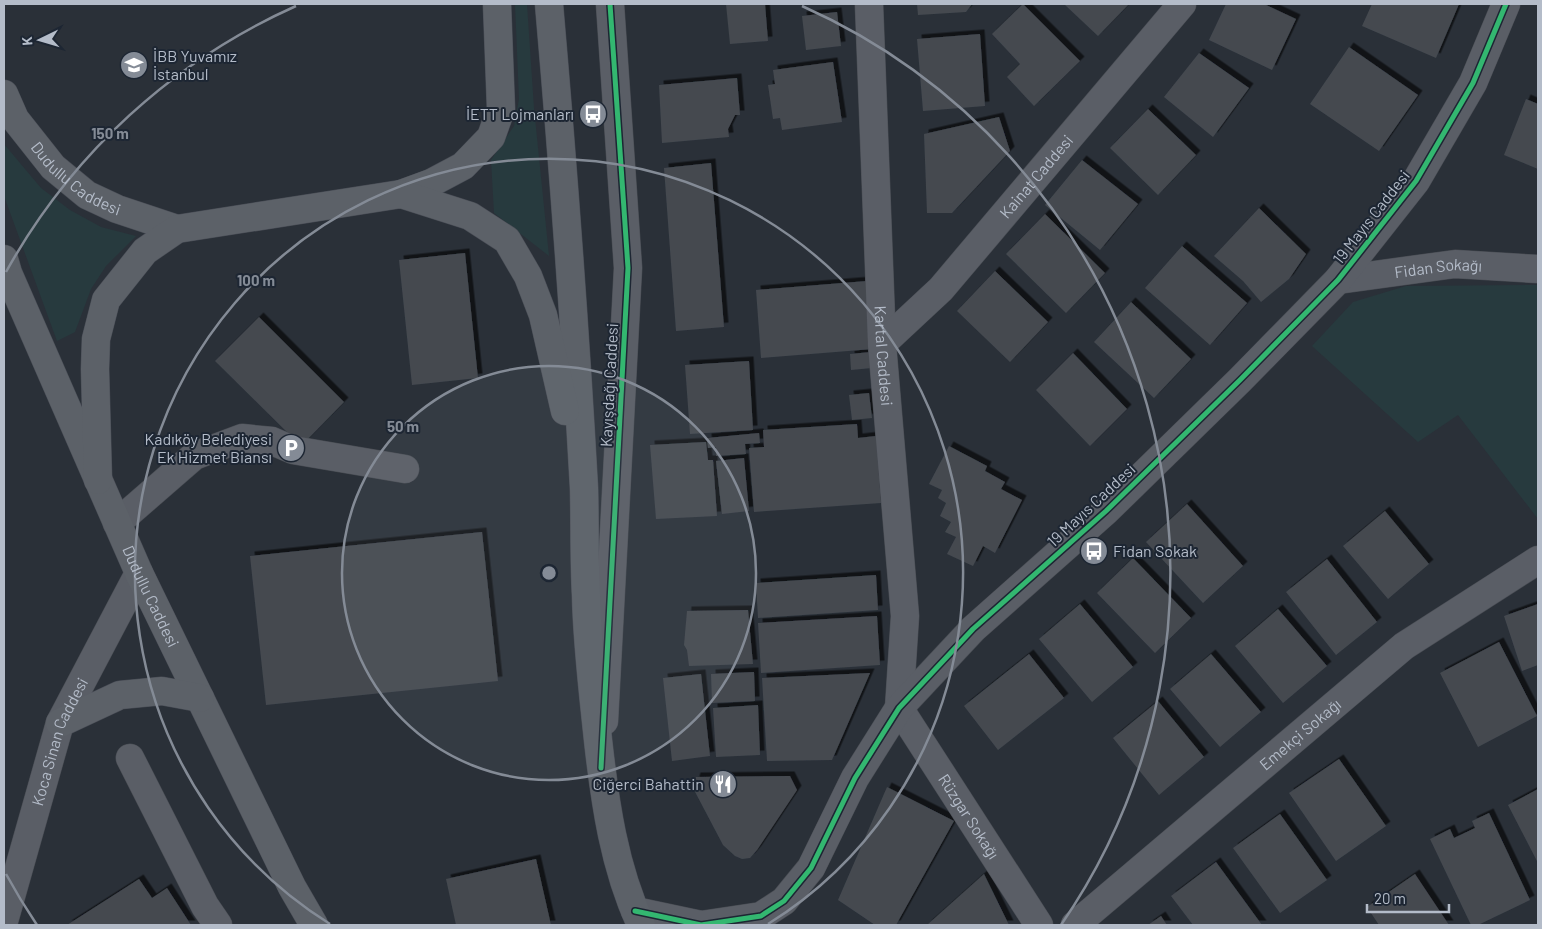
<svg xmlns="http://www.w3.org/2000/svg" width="1542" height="929" viewBox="0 0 1542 929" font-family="Barlow,sans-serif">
<defs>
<filter id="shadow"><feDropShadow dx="4.5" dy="-4.5" stdDeviation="0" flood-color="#0009"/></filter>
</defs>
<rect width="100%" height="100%" fill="#2a3038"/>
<path fill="#273a3e" d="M 515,4 L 527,4 L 534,108 L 549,256 L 494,213 L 491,160 L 514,126 L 519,99 Z
M 4,144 L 41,188 L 70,210 L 101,227 L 136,236 L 106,266 L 91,289 L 75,332 L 57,341 L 4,196 Z
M 1538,285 L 1538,519 L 1458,415 L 1418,442 L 1312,346 L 1353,302 L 1406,286 Z"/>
<path fill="#444950" filter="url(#shadow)" d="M 726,4 L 765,4 L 768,41 L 730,44 Z
M 917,4 L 972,4 L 966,12 L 918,15 Z
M 1023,4 L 1080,61 L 1034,106 L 1007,77 L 1020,64 L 992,34 Z
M 1064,4 L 1129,4 L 1098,36 Z
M 1226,4 L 1264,4 L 1296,19 L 1272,70 L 1209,40 Z
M 1372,4 L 1459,4 L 1436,58 L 1362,26 Z
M 837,12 L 841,46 L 806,50 L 802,16 Z
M 980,34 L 985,106 L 923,111 L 917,39 Z
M 1349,47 L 1418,95 L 1379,151 L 1310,104 Z
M 1199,53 L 1249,88 L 1213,137 L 1164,97 Z
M 833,62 L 842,122 L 782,130 L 780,118 L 773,119 L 768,85 L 775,84 L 773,70 Z
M 737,78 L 740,115 L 735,115 L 728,129 L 729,137 L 662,143 L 659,85 Z
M 1526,99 L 1538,104 L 1538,169 L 1504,155 Z
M 1148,109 L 1196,155 L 1158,195 L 1110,148 Z
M 999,117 L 1010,151 L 952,213 L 927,213 L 924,134 Z
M 1082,160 L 1138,204 L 1100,250 L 1045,205 Z
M 711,163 L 724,327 L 676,331 L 664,168 Z
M 1259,208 L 1306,254 L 1289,279 L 1261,302 L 1243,281 L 1214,256 Z
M 1045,214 L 1105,273 L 1066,313 L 1006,254 Z
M 1182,246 L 1247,303 L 1210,345 L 1145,288 Z
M 465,253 L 478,378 L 412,385 L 399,260 Z
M 995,271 L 1048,322 L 1010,362 L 957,311 Z
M 867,281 L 873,349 L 761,358 L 756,290 Z
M 1131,302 L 1191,359 L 1154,398 L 1094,342 Z
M 259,317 L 344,402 L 301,446 L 215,361 Z
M 871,352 L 872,368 L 851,370 L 850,354 Z
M 1073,353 L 1127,409 L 1090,446 L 1036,390 Z
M 749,361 L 753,430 L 690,434 L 685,365 Z
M 869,393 L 872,418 L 852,420 L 849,395 Z
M 857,424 L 858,438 L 876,436 L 881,503 L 754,512 L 749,448 L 764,447 L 763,430 Z
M 759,433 L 760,443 L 745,444 L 746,454 L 716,456 L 716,447 L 708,448 L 707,438 Z
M 706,442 L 708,460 L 713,460 L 717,516 L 656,519 L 650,445 Z
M 949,446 L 987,466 L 985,471 L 1005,482 L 1001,489 L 1022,500 L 995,553 L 983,546 L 973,566 L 947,554 L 956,537 L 945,532 L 951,522 L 940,516 L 946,503 L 938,498 L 942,490 L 929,484 Z
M 744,458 L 749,511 L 722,514 L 716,461 Z
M 1187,504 L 1243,566 L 1203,603 L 1146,542 Z
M 1385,511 L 1429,564 L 1388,599 L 1343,546 Z
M 482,532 L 498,681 L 266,705 L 250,556 Z
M 1133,558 L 1191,618 L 1155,653 L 1097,593 Z
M 1327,559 L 1377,622 L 1336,655 L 1286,592 Z
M 876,575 L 878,610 L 758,618 L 756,583 Z
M 1080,604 L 1133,667 L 1092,702 L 1039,639 Z
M 1538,604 L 1538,665 L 1522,671 L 1504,616 Z
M 1278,609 L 1327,666 L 1283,703 L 1235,646 Z
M 748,610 L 753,664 L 689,666 L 687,650 L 684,645 L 687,611 Z
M 877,616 L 880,665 L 761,673 L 758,623 Z
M 1499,642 L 1537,716 L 1478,747 L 1440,673 Z
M 1029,654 L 1064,698 L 998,750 L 964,706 Z
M 1211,654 L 1261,712 L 1220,747 L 1170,689 Z
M 754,672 L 755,701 L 712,703 L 711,674 Z
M 870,673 L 832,760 L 767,761 L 762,678 Z
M 701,674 L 710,756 L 672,761 L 663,678 Z
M 1158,701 L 1204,757 L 1159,795 L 1113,738 Z
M 758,705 L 760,755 L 716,757 L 713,708 Z
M 1339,759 L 1386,826 L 1336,861 L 1289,793 Z
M 790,776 L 797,790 L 757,850 L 750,858 L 742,859 L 735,856 L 723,845 L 693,788 L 696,777 Z
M 887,787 L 954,821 L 896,925 L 875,925 L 838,900 Z
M 1538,789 L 1538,863 L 1508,805 Z
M 1489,813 L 1530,900 L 1478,925 L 1471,925 L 1430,839 L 1450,829 L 1454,838 L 1475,828 L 1472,821 Z
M 1280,814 L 1327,880 L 1280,913 L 1233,848 Z
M 536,859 L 551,925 L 456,925 L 446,879 Z
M 1216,862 L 1262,925 L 1193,925 L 1171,896 Z
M 984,874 L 1009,925 L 927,925 Z
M 1415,874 L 1449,925 L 1379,925 L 1367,907 Z
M 139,879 L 152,898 L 167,888 L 191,925 L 67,925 Z
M 1161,916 L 1167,925 L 1148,925 Z"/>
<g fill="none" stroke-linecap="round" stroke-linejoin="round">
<g stroke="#484c53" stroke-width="29">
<g id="minor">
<path id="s1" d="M 869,4 L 882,344 L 905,616 L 899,708"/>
<path id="s2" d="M 1338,280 L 1455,264 L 1538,269"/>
<path id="s3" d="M 882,344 L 941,289 L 1182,4"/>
<path d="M 117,523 L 194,456 L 242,438 L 272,441 L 293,450 L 405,469"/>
<path id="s4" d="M 899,708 L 1039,925"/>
<path d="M 604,721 L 628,268 L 610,4"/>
<path d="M 130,758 L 205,906 L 218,925"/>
<path d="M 635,911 L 701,925 L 761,916 L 784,901 L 811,868 L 855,778 L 899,708 L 973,629 L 1106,511 L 1240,380 L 1338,280 L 1416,181 L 1473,83 L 1506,4"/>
<path id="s5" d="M 4,921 L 60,723 L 139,573"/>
<path id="s6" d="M 1075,925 L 1404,646 L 1538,560"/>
</g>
</g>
<g stroke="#484c55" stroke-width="29">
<g id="major">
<path d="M 549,4 C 563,165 575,326 584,488 C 585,524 584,560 586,595 C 587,644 593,692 598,740 C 605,803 614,867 641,925"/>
<path id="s7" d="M 4,94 L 15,119 L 53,167 L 87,195 L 117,209 L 177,229"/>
<path d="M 401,194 L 431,183 L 463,166 L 491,137 L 501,109 L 497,4"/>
<path id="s8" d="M 4,259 L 8,273 L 139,573 L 292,887 L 314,925"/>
<path d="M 98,480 L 95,369 L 96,339 L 106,300 L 145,251 L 177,229 L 401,194 L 470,216 L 507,240 L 528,276 L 543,315 L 565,411"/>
<path d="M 60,723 L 120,695 L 162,691 L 200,698"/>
</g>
</g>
<use href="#minor" stroke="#5a5e66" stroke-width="28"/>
<use href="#major" stroke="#5c6168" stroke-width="28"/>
<g stroke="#1d2633" stroke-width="8">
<path id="cycleway" d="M 601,768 L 628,268 L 610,4
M 635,911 L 701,925 L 761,916 L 784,901 L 811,868 L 855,778 L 899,708 L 973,629 L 1106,511 L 1240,380 L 1338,280 L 1416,181 L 1473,83 L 1506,4"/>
</g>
<use href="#cycleway" stroke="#33b770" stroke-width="5"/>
</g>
<circle cx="549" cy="573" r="207" fill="#848b96" fill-opacity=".12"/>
<g fill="none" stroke="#848b96" stroke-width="2.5">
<circle cx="549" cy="573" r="207"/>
<path d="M330 924A414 414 0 1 1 768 924"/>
<path d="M37 925A621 621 0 0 1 6 874M6 272A621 621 0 0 1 296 6M802 6A621 621 0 0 1 1061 925"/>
</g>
<defs>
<g id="school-disc" transform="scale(1.4375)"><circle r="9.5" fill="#848b96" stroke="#1d2633"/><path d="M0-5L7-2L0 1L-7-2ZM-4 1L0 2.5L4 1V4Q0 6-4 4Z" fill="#fff"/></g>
<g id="bus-disc" transform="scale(1.4375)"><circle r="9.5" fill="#848b96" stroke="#1d2633"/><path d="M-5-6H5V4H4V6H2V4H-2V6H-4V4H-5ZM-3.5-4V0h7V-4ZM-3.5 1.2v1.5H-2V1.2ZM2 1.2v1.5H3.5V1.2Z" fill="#fff"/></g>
<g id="parking-disc" transform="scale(1.4375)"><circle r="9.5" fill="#848b96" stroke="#1d2633"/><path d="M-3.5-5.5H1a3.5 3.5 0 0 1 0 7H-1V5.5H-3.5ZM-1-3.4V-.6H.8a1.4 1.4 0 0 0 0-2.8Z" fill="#fff"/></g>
<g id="restaurant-disc" transform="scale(1.4375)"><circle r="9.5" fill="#848b96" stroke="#1d2633"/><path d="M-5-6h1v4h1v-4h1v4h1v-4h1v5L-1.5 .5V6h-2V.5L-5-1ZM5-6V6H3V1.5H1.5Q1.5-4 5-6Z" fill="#fff"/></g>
</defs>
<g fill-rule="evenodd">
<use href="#school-disc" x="134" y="65"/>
<use href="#bus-disc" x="593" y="114"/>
<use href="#parking-disc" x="291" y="448"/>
<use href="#bus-disc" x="1094" y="551"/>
<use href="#restaurant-disc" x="723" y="784"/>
</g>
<g text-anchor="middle" stroke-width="4" stroke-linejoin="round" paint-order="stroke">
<g font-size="16" fill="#b4bcc9" stroke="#1d2633" text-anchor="end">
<text x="153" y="62" text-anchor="start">İBB Yuvamız<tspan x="153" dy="18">İstanbul</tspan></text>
<text x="574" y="120">İETT Lojmanları</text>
<text x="272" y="445">Kadıköy Belediyesi<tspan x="272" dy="18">Ek Hizmet Biansı</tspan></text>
<text x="1113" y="557" text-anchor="start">Fidan Sokak</text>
<text x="704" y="790">Ciğerci Bahattin</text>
</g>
<g font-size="16" fill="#b4bcc9" stroke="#1d2633">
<text dy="6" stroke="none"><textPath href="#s7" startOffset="114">Dudullu Caddesi</textPath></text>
<text dy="6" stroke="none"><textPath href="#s3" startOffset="228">Kainat Caddesi</textPath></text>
<text transform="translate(1371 217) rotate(-52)" y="6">19 Mayıs Caddesi</text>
<text dy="6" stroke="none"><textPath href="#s2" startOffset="101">Fidan Sokağı</textPath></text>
<text dy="6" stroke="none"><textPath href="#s1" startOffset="352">Kartal Caddesi</textPath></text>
<text transform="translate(609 385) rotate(-87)" y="6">Kayışdağı Caddesi</text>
<text transform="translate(1091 505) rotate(-43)" y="6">19 Mayıs Caddesi</text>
<text dy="6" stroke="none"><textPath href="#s8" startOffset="368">Dudullu Caddesi</textPath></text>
<text dy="6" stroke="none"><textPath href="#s6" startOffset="295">Emekçi Sokağı</textPath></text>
<text dy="6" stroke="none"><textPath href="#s5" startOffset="188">Koca Sinan Caddesi</textPath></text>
<text dy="6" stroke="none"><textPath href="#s4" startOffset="129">Rüzgar Sokağı</textPath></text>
</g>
</g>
<circle cx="549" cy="573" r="8" fill="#848b96" stroke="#1d2633" stroke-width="2.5"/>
<g font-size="15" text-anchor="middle" font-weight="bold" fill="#848b96" stroke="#1d2633" stroke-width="4" stroke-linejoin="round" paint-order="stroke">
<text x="110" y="139">150 m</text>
<text x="256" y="286">100 m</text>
<text x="403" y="432">50 m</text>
</g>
<rect width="1542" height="929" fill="none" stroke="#b4bcc9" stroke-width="10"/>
<g transform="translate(40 40) rotate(265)" stroke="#1d2633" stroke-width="4" paint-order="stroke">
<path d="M0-4L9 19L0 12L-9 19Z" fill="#b4bcc9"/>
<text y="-8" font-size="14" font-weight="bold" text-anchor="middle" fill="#b4bcc9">K</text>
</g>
<path d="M1367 904v8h82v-8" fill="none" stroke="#b4bcc9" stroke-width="2.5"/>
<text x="1374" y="904" font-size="15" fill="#b4bcc9" stroke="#1d2633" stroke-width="4" paint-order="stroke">20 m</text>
</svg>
